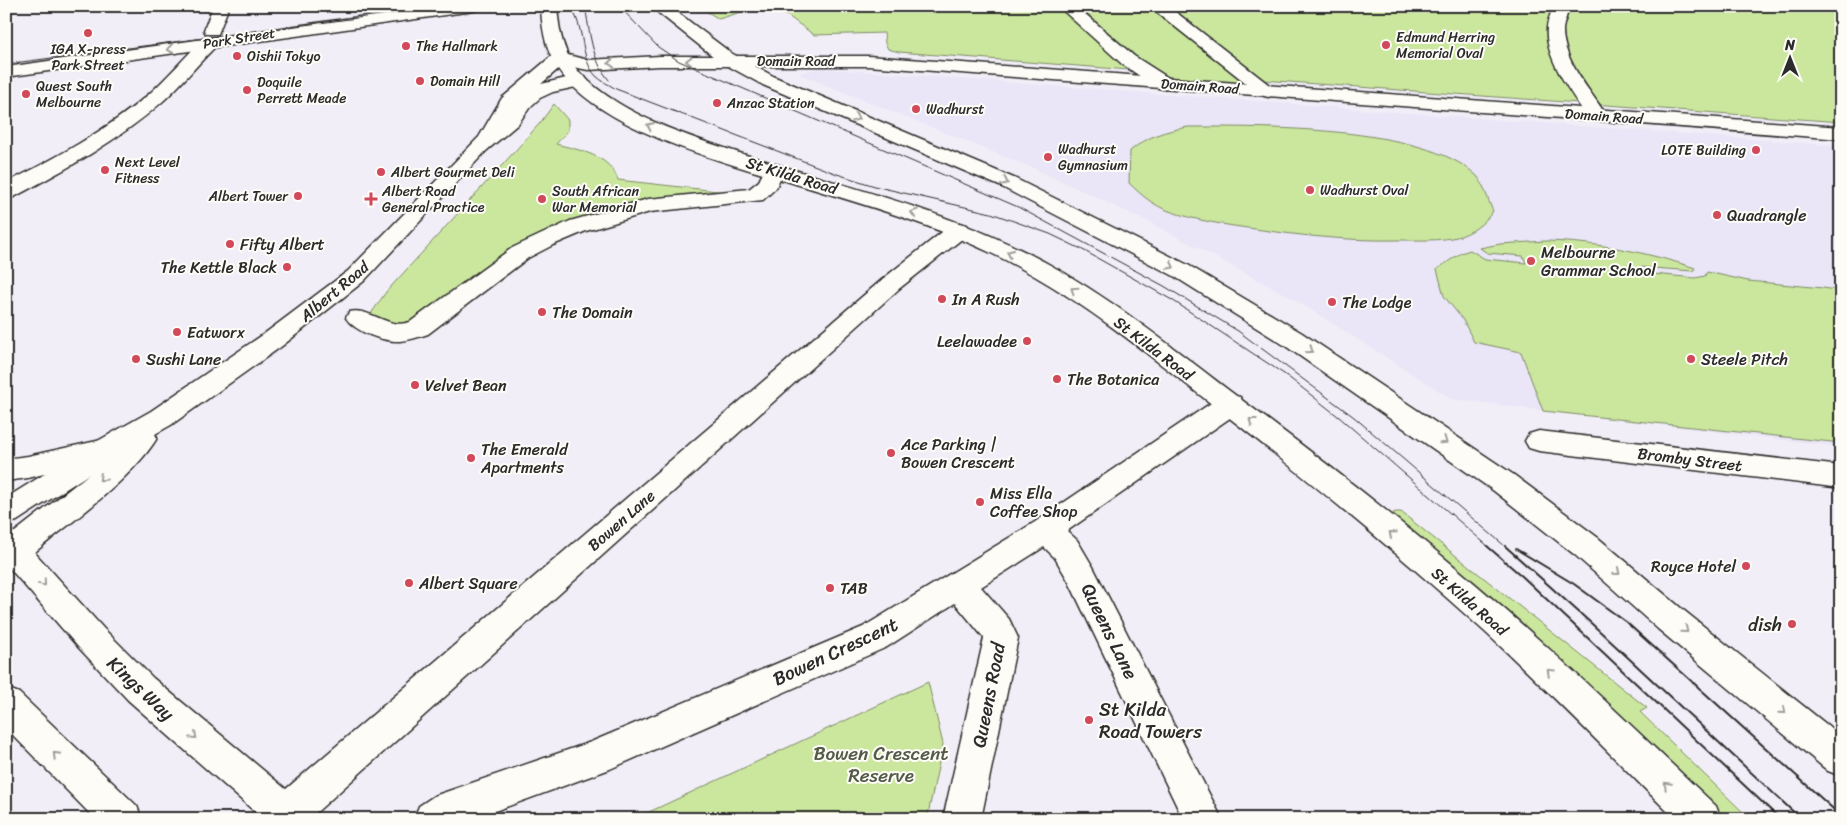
<svg xmlns="http://www.w3.org/2000/svg" width="1847" height="825" viewBox="0 0 1847 825" font-family="Sriracha,sans-serif">
<rect width="100%" height="100%" fill="#f2eef7"/>
<filter id="ink" filterUnits="userSpaceOnUse"><feTurbulence type="fractalNoise" baseFrequency=".02" numOctaves="2"/><feDisplacementMap in="SourceGraphic" scale="10" xChannelSelector="R" yChannelSelector="G"/><feConvolveMatrix kernelMatrix="1 2 1 2 8 2 1 2 1" color-interpolation-filters="sRGB"/></filter>
<g filter="url(#ink)">
<path fill="#eae5f7" d="M 818,68 L 1841,146 L 1841,447 L 1452,399 L 1294,299 L 1149,222 L 1033,168 L 799,74 Z"/>
<path fill="#cbe79e" stroke="#7b8964" d="M 698,6 L 760,6 L 719,19 Z
M 762,6 L 1841,6 L 1841,122 L 1248,79 L 1256,86 L 1163,79 L 1155,72 L 899,52 L 888,49 L 885,43 L 884,33 L 814,35 L 788,16 Z
M 554,104 L 568,120 L 568,131 L 556,144 C 579,150 610,155 618,180 L 726,192 L 576,223 L 408,328 L 368,318 L 386,292 L 515,151 L 540,123 Z
M 1188,127 C 1260,127 1424,125 1477,176 C 1484,184 1488,201 1493,211 C 1484,224 1472,233 1457,237 C 1438,241 1418,240 1399,240 C 1351,241 1303,236 1255,229 C 1226,225 1197,221 1169,211 C 1153,205 1141,195 1129,183 L 1130,151 C 1148,136 1165,131 1188,127 Z
M 1545,241 C 1596,242 1646,252 1695,268 L 1693,271 L 1640,267 L 1643,273 L 1695,278 L 1705,276 L 1707,272 L 1748,281 L 1823,288 L 1841,291 L 1841,443 L 1543,411 L 1521,352 L 1474,342 L 1463,320 L 1444,296 L 1437,269 L 1461,253 L 1470,250 L 1485,259 L 1526,263 L 1523,256 L 1487,253 L 1480,248 L 1500,244 Z
M 1396,512 L 1401,512 L 1647,708 L 1640,712 L 1750,819 L 1723,819 L 1613,711 L 1418,540 L 1394,516 L 1393,513 Z
M 928,682 L 943,744 L 927,819 L 634,819 Z"/>
<g fill="none" stroke-linecap="round" stroke-linejoin="round">
<g stroke="#2b2b2b" stroke-width="3">
<path id="street" d="M 213,6 L 229,6 L 218,34 L 206,34 L 204,30 Z
M 1058,6 L 1076,6 L 1134,56 L 1170,79 L 1172,83 L 1170,87 L 1163,89 L 1156,87 L 1122,64 Z
M 1149,6 L 1168,6 L 1277,91 L 1275,95 L 1268,97 L 1261,95 Z
M 1553,6 L 1569,6 C 1568,14 1564,21 1563,29 C 1562,60 1590,90 1606,115 L 1603,119 L 1596,121 L 1589,119 C 1573,96 1544,57 1547,29 C 1547,21 1551,14 1553,6 Z
M 209,38 L 215,39 L 218,43 L 215,47 C 197,65 181,85 162,102 C 118,141 66,169 14,197 L 6,198 L 6,183 C 56,158 106,131 149,94 C 168,77 185,57 203,39 Z
M 773,165 L 780,167 L 783,171 L 776,188 L 763,200 L 650,212 L 586,231 L 553,245 L 528,258 L 428,334 C 419,337 410,340 400,341 C 384,342 355,332 346,318 L 349,312 C 371,307 387,330 410,322 L 512,248 L 570,221 L 648,199 L 749,189 L 759,181 L 766,167 Z
M 959,223 L 967,225 L 970,230 L 967,235 L 900,288 L 309,819 L 269,819 L 267,814 L 272,801 L 884,278 L 951,225 Z
M 1230,395 L 1240,397 L 1244,404 L 1240,411 L 1067,531 L 1077,540 L 1093,567 L 1222,819 L 1183,819 L 1069,582 L 1055,558 L 1044,547 L 981,587 L 1009,619 L 1018,638 L 981,819 L 943,819 L 984,638 L 955,603 L 887,647 L 610,769 L 473,819 L 414,819 L 419,806 L 434,796 L 591,742 L 863,627 L 1035,522 L 1220,397 Z
M 1539,431 L 1841,466 L 1841,488 L 1539,451 L 1529,448 L 1525,441 L 1529,434 Z"/>
</g>
<g stroke="#2b2b2b" stroke-width="3">
<path id="secondary" d="M 436,6 L 481,6 L 479,9 L 473,11 L 6,77 L 6,67 Z
M 560,53 L 588,60 L 660,56 L 868,56 L 1841,127 L 1841,139 L 868,66 L 660,66 L 588,70 L 563,65 L 541,84 L 579,75 L 585,77 L 588,81 L 585,85 L 553,92 L 540,98 L 530,107 L 518,124 L 486,151 L 364,281 L 282,346 L 171,425 L 155,434 L 157,438 C 137,472 83,514 52,538 C 43,545 34,554 24,559 C 18,562 13,562 6,560 L 6,539 L 89,474 L 17,521 L 6,524 L 6,498 L 96,442 L 151,411 L 264,334 L 348,271 L 479,137 L 502,98 L 554,54 Z"/>
</g>
<g stroke="#2b2b2b" stroke-width="3">
<path id="primary" d="M 541,6 L 557,6 C 559,31 563,54 580,73 C 624,119 702,141 762,160 C 845,186 929,207 1009,244 C 1090,281 1160,338 1231,392 C 1326,462 1420,535 1509,613 C 1580,675 1647,741 1716,806 L 1721,819 L 1675,819 C 1612,756 1550,692 1485,632 C 1396,551 1303,475 1209,402 C 1139,347 1070,290 989,252 C 924,221 855,202 786,181 C 720,161 612,132 566,79 C 547,58 542,34 541,6 Z
M 650,6 L 669,6 L 731,53 L 775,77 L 1016,179 L 1188,265 L 1302,333 L 1514,475 L 1597,537 L 1682,609 L 1841,736 L 1841,776 L 1828,771 L 1658,629 L 1575,555 L 1494,491 L 1284,345 L 1172,275 L 1002,187 L 763,85 L 719,61 Z"/>
</g>
<g stroke="#2b2b2b" stroke-width="3">
<path id="highway" d="M 106,439 L 116,442 L 120,449 L 116,456 L 28,478 L 6,481 L 6,459 L 28,456 Z
M 6,530 L 17,533 L 103,628 L 153,678 L 306,806 L 311,819 L 263,819 L 128,700 L 79,648 L 6,564 Z
M 6,688 L 19,693 L 137,806 L 142,819 L 95,819 L 6,728 Z"/>
</g>
<use href="#street" fill="#fdfcf7" fill-rule="evenodd"/>
<use href="#secondary" fill="#fdfcf7" fill-rule="evenodd"/>
<use href="#primary" fill="#fdfcf7" fill-rule="evenodd"/>
<use href="#highway" fill="#fdfcf7" fill-rule="evenodd"/>
<path stroke="#2b2b2b" stroke-width="1" d="M 570,6 C 586,28 579,58 596,76 C 601,81 610,85 616,89 L 837,174 L 878,187 L 991,213 L 1050,234 L 1081,249 L 1172,300 L 1287,376 L 1339,417 L 1489,547
M 585,6 C 590,32 591,59 609,80
M 619,6 L 658,47 L 679,61 L 1018,207 L 1164,286 L 1238,331 L 1354,417 L 1506,547
M 6,64 L 449,6"/>
<path stroke="#2b2b2b" stroke-width="2" d="M 1487,546 L 1523,577 L 1780,819
M 1505,546 L 1592,624 L 1801,819
M 1516,549 L 1574,584 L 1626,622 L 1841,816"/>
</g>
<defs><path id="oneway-chevron" d="M-2-3.5L2.5 0L-2 3.5" fill="none" stroke-width="1.6" stroke-linecap="round" stroke-linejoin="round" transform="scale(1.25)"/></defs>
<g stroke="#9e9e9b">
<use href="#oneway-chevron" transform="translate(170 49) rotate(172)"/>
<use href="#oneway-chevron" transform="translate(689 61) rotate(180)"/>
<use href="#oneway-chevron" transform="translate(611 63) rotate(175)"/>
<use href="#oneway-chevron" transform="translate(856 118) rotate(22)"/>
<use href="#oneway-chevron" transform="translate(650 126) rotate(-156)"/>
<use href="#oneway-chevron" transform="translate(1005 182) rotate(24)"/>
<use href="#oneway-chevron" transform="translate(914 213) rotate(-163)"/>
<use href="#oneway-chevron" transform="translate(1010 253) rotate(-155)"/>
<use href="#oneway-chevron" transform="translate(1171 266) rotate(27)"/>
<use href="#oneway-chevron" transform="translate(1074 290) rotate(-146)"/>
<use href="#oneway-chevron" transform="translate(1310 350) rotate(34)"/>
<use href="#oneway-chevron" transform="translate(1252 421) rotate(-143)"/>
<use href="#oneway-chevron" transform="translate(1444 441) rotate(35)"/>
<use href="#oneway-chevron" transform="translate(102 478) rotate(137)"/>
<use href="#oneway-chevron" transform="translate(1392 534) rotate(-139)"/>
<use href="#oneway-chevron" transform="translate(1617 572) rotate(40)"/>
<use href="#oneway-chevron" transform="translate(43 583) rotate(50)"/>
<use href="#oneway-chevron" transform="translate(1685 630) rotate(39)"/>
<use href="#oneway-chevron" transform="translate(1550 672) rotate(-137)"/>
<use href="#oneway-chevron" transform="translate(1783 711) rotate(40)"/>
<use href="#oneway-chevron" transform="translate(194 736) rotate(42)"/>
<use href="#oneway-chevron" transform="translate(56 755) rotate(-135)"/>
<use href="#oneway-chevron" transform="translate(1667 785) rotate(-135)"/>
</g>
</g>
<g fill="#d1495b" stroke="#fdfcf7" stroke-width="2">
<circle cx="88" cy="33" r="5"/>
<circle cx="1386" cy="45" r="5"/>
<circle cx="406" cy="46" r="5"/>
<circle cx="237" cy="56" r="5"/>
<circle cx="420" cy="81" r="5"/>
<circle cx="247" cy="90" r="5"/>
<circle cx="26" cy="94" r="5"/>
<circle cx="717" cy="103" r="5"/>
<circle cx="916" cy="109" r="5"/>
<circle cx="1756" cy="150" r="5"/>
<circle cx="1048" cy="157" r="5"/>
<circle cx="105" cy="170" r="5"/>
<circle cx="381" cy="172" r="5"/>
<circle cx="1310" cy="190" r="5"/>
<circle cx="298" cy="196" r="5"/>
<path d="M368.5 191.5h5v5h5v5h-5v5h-5v-5h-5v-5h5z"/>
<circle cx="542" cy="199" r="5"/>
<circle cx="1717" cy="215" r="5"/>
<circle cx="230" cy="244" r="5"/>
<circle cx="1531" cy="261" r="5"/>
<circle cx="287" cy="267" r="5"/>
<circle cx="942" cy="299" r="5"/>
<circle cx="1332" cy="302" r="5"/>
<circle cx="542" cy="312" r="5"/>
<circle cx="177" cy="332" r="5"/>
<circle cx="1027" cy="341" r="5"/>
<circle cx="136" cy="359" r="5"/>
<circle cx="1691" cy="359" r="5"/>
<circle cx="1057" cy="379" r="5"/>
<circle cx="415" cy="385" r="5"/>
<circle cx="891" cy="453" r="5"/>
<circle cx="471" cy="458" r="5"/>
<circle cx="980" cy="502" r="5"/>
<circle cx="1746" cy="566" r="5"/>
<circle cx="409" cy="583" r="5"/>
<circle cx="830" cy="588" r="5"/>
<circle cx="1792" cy="624" r="5"/>
<circle cx="1089" cy="720" r="5"/>
</g>
<g text-anchor="middle" stroke-width="4" stroke-linejoin="round" paint-order="stroke">
<g font-size="14" fill="#2b2b2b" stroke="#fdfcf7" text-anchor="start">
<text x="1396" y="42">Edmund Herring<tspan x="1396" dy="16">Memorial Oval</tspan></text>
<text x="416" y="51">The Hallmark</text>
<text x="88" y="54" text-anchor="middle">IGA X-press<tspan x="88" dy="16">Park Street</tspan></text>
<text x="247" y="61">Oishii Tokyo</text>
<text x="430" y="86">Domain Hill</text>
<text x="257" y="87">Doquile<tspan x="257" dy="16">Perrett Meade</tspan></text>
<text x="36" y="91">Quest South<tspan x="36" dy="16">Melbourne</tspan></text>
<text x="727" y="108">Anzac Station</text>
<text x="926" y="114">Wadhurst</text>
<text x="1058" y="154">Wadhurst<tspan x="1058" dy="16">Gymnasium</tspan></text>
<text x="1746" y="155" text-anchor="end">LOTE Building</text>
<text x="115" y="167">Next Level<tspan x="115" dy="16">Fitness</tspan></text>
<text x="391" y="177">Albert Gourmet Deli</text>
<text x="1320" y="195">Wadhurst Oval</text>
<text x="382" y="196">Albert Road<tspan x="382" dy="16">General Practice</tspan></text>
<text x="552" y="196">South African<tspan x="552" dy="16">War Memorial</tspan></text>
<text x="288" y="201" text-anchor="end">Albert Tower</text>
</g>
<g font-size="14" fill="#2b2b2b" stroke="#fdfcf7">
<text transform="translate(239 38) rotate(-9)" y="5">Park Street</text>
<text x="796" y="66">Domain Road</text>
<text transform="translate(1200 86) rotate(4)" y="5">Domain Road</text>
<text transform="translate(1604 116) rotate(4)" y="5">Domain Road</text>
</g>
<g font-size="16" fill="#2b2b2b" stroke="#fdfcf7">
<text transform="translate(792 175) rotate(17)" y="6">St Kilda Road</text>
<text transform="translate(334 291) rotate(-40)" y="6">Albert Road</text>
<text transform="translate(1154 348) rotate(37)" y="6">St Kilda Road</text>
<text transform="translate(1690 459) rotate(7)" y="6">Bromby Street</text>
<text transform="translate(621 520) rotate(-41)" y="6">Bowen Lane</text>
<text transform="translate(1470 601) rotate(41)" y="6">St Kilda Road</text>
</g>
<g font-size="16" fill="#2b2b2b" stroke="#fdfcf7" text-anchor="start">
<text x="1727" y="221">Quadrangle</text>
<text x="240" y="250">Fifty Albert</text>
<text x="1541" y="258">Melbourne<tspan x="1541" dy="18">Grammar School</tspan></text>
<text x="277" y="273" text-anchor="end">The Kettle Black</text>
<text x="952" y="305">In A Rush</text>
<text x="1342" y="308">The Lodge</text>
<text x="552" y="318">The Domain</text>
<text x="187" y="338">Eatworx</text>
<text x="1017" y="347" text-anchor="end">Leelawadee</text>
<text x="146" y="365">Sushi Lane</text>
<text x="1701" y="365">Steele Pitch</text>
<text x="1067" y="385">The Botanica</text>
<text x="425" y="391">Velvet Bean</text>
<text x="901" y="450">Ace Parking |<tspan x="901" dy="18">Bowen Crescent</tspan></text>
<text x="481" y="455">The Emerald<tspan x="481" dy="18">Apartments</tspan></text>
<text x="990" y="499">Miss Ella<tspan x="990" dy="18">Coffee Shop</tspan></text>
<text x="1736" y="572" text-anchor="end">Royce Hotel</text>
<text x="419" y="589">Albert Square</text>
<text x="840" y="594">TAB</text>
</g>
<g font-size="19" fill="#2b2b2b" stroke="#fdfcf7" text-anchor="end">
<text x="1782" y="631">dish</text>
<text x="1099" y="716" text-anchor="start">St Kilda<tspan x="1099" dy="22">Road Towers</tspan></text>
</g>
<g font-size="19" fill="#2b2b2b" stroke="#fdfcf7">
<text transform="translate(1110 631) rotate(64)" y="7">Queens Lane</text>
<text transform="translate(835 651) rotate(-25)" y="7">Bowen Crescent</text>
<text transform="translate(141 688) rotate(43)" y="7">Kings Way</text>
<text transform="translate(988 695) rotate(-79)" y="7">Queens Road</text>
</g>
<g font-size="19" fill="#535a48" stroke="#fdfcf7">
<text x="881" y="760">Bowen Crescent<tspan x="881" dy="22">Reserve</tspan></text>
</g>
</g>
<rect width="1847" height="825" fill="none" stroke="#fdfcf7" stroke-width="25"/>
<rect x="12" y="12" width="1822" height="800" fill="none" stroke="#2b2b2b" stroke-width="2" filter="url(#ink)"/>
<g transform="translate(1790 58)" stroke="#fdfcf7" stroke-width="4" paint-order="stroke">
<path d="M0-4L9 19L0 12L-9 19Z" fill="#2b2b2b"/>
<text y="-8" font-size="14" font-weight="bold" text-anchor="middle" fill="#2b2b2b">N</text>
</g>
</svg>
